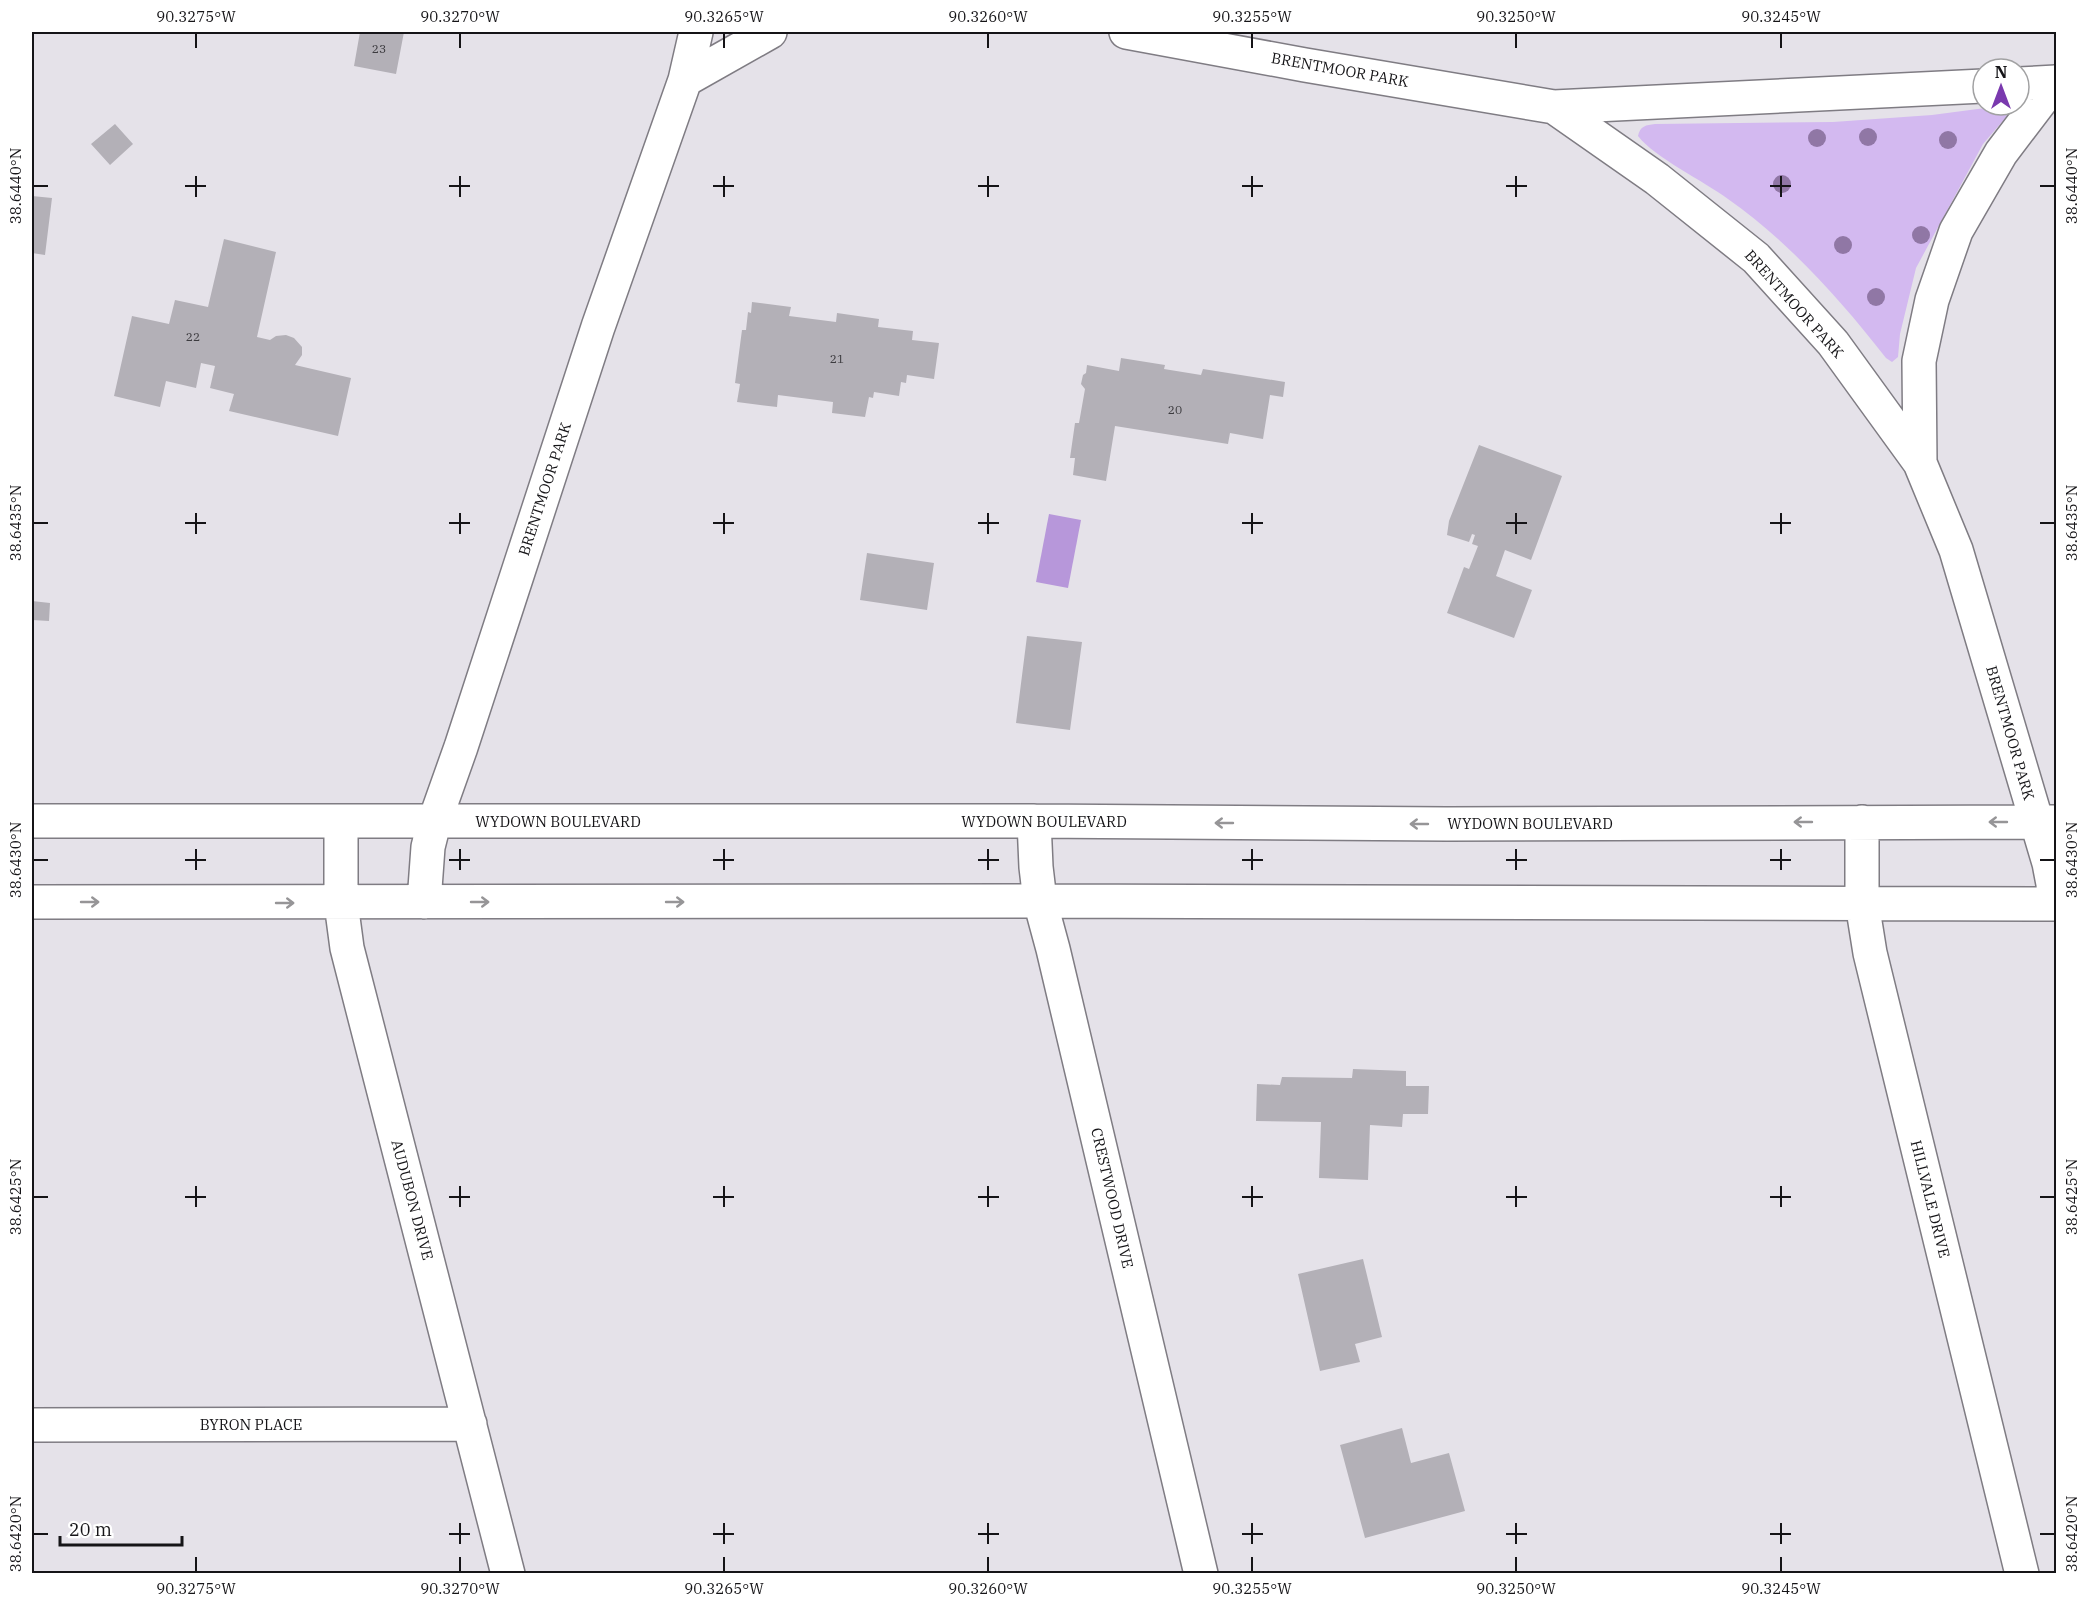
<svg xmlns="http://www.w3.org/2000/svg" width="2088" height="1605" viewBox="0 0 2088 1605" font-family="'IBM Plex Serif',serif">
<rect width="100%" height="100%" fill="#e5e2e9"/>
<path fill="#d3b9f0" d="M 2008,105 L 2012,105 L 2013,109 L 1983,144 L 1916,268 L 1900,334 L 1898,357 L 1892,362 L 1886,358 C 1840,299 1789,242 1728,199 C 1704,181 1655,158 1638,136 C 1640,126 1646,125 1655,124 L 1833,122 L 1932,115 Z"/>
<path fill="#b797da" d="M 1049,514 L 1081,520 L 1068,588 L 1036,582 Z"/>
<path fill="#b3b0b7" d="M 360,32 L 404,32 L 396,74 L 354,66 Z
M 115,124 L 133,144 L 110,165 L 91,144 Z
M 32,196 L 52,198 L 45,255 L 32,253 Z
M 224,239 L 276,252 L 257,337 L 270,340 L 276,336 L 286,335 L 294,338 L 302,347 L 302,355 L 295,365 L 351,378 L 338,436 L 229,411 L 234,394 L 210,388 L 215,366 L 201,363 L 196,388 L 166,381 L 160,407 L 114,396 L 132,316 L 169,324 L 175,300 L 208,307 Z
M 752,302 L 791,307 L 789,316 L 836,322 L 837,313 L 879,319 L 878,327 L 913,331 L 912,340 L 939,343 L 934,379 L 907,375 L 906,383 L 901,382 L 899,396 L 874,392 L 873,398 L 869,397 L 865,417 L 832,413 L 833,402 L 778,395 L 777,407 L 737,402 L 740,384 L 735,383 L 742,330 L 746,330 L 748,312 L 751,313 Z
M 1121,358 L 1165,365 L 1164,369 L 1201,375 L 1203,369 L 1285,382 L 1283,397 L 1270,395 L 1263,439 L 1230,433 L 1228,444 L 1115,426 L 1106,481 L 1073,475 L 1075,458 L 1070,458 L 1075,423 L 1079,423 L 1085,389 L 1081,384 L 1083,375 L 1086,373 L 1087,365 L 1119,371 Z
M 1479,445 L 1562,476 L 1531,560 L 1505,550 L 1496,576 L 1532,590 L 1514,638 L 1447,613 L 1464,567 L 1469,569 L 1478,546 L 1472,544 L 1475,535 L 1472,534 L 1469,542 L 1447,535 L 1449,521 Z
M 867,553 L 934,563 L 927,610 L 860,600 Z
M 32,601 L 50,603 L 49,621 L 32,620 Z
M 1027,636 L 1082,642 L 1070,730 L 1016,723 Z
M 1353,1069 L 1406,1071 L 1406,1086 L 1429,1086 L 1428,1114 L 1403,1114 L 1402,1127 L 1370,1125 L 1368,1180 L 1319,1178 L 1321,1122 L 1256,1121 L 1257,1084 L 1280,1085 L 1282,1077 L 1352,1078 Z
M 1363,1259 L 1382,1337 L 1355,1344 L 1360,1362 L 1320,1371 L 1298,1274 Z
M 1402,1428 L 1411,1463 L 1449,1453 L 1465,1511 L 1365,1538 L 1340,1445 Z"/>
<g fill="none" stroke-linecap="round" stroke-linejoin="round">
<g stroke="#7f7c83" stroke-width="36">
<path id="minor" d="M 1126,32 L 1305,65 L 1554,107 L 1983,86
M 685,80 L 770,32
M 2019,84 L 2056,82
M 1554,107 L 1657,179 L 1756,258 L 1833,343 L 1920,463 L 1956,550 L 2049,863 L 2053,884 L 2054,904
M 1920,463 L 1919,361 L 1932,300 L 1956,231 L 2001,153 L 2055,82
M 32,821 L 1034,821 L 1447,824 L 2056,822
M 1034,821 L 1036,867 L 1040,901 L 1053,949 L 1201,1574
M 341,822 L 341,903 L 347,948 L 508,1574
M 1862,822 L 1862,903 L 1870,953 L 2022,1574
M 32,902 L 1040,901 L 2056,904
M 424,902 L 428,847 L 434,823 L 461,747 L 598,327 L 685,80 L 696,32
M 32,1425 L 470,1424"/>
</g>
<use href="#minor" stroke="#fff" stroke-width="33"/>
</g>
<g fill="#9077a5">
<circle cx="1868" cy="137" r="9"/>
<circle cx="1817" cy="138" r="9"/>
<circle cx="1948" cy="140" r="9"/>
<circle cx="1782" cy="184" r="9"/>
<circle cx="1921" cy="235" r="9"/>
<circle cx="1843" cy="245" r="9"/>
<circle cx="1876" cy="297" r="9"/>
</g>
<defs><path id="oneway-shaft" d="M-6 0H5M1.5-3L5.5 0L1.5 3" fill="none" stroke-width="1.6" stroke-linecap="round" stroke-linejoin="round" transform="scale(1.5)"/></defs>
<g stroke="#969597">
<use href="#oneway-shaft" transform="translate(1803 822) rotate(180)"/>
<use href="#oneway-shaft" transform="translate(1998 822) rotate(180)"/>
<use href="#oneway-shaft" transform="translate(1224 823) rotate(-180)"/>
<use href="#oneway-shaft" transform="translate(1419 824) rotate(-180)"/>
<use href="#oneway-shaft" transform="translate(90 902)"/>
<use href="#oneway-shaft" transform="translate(480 902)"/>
<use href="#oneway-shaft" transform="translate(675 902)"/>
<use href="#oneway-shaft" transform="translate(285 903)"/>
</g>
<path fill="none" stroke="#151417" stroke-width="2" d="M 196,33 L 196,48M 460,33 L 460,48M 724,33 L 724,48M 988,33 L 988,48M 1252,33 L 1252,48M 1516,33 L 1516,48M 1781,33 L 1781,48M 196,176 L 196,197M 460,176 L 460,197M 724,176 L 724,197M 988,176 L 988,197M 1252,176 L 1252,197M 1516,176 L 1516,197M 1781,176 L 1781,197M 33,186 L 48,186M 185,186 L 206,186M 449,186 L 470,186M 713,186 L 734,186M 978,186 L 999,186M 1242,186 L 1263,186M 1506,186 L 1527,186M 1770,186 L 1791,186M 2040,186 L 2055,186M 196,513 L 196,534M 460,513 L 460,534M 724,513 L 724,534M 988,513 L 988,534M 1252,513 L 1252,534M 1516,513 L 1516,534M 1781,513 L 1781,534M 33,523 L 48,523M 185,523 L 206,523M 449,523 L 470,523M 713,523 L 734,523M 978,523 L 999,523M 1242,523 L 1263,523M 1506,523 L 1527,523M 1770,523 L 1791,523M 2040,523 L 2055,523M 196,849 L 196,870M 460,849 L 460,870M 724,849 L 724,870M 988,849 L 988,870M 1252,849 L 1252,870M 1516,849 L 1516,870M 1781,849 L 1781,870M 33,860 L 48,860M 185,860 L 206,860M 449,860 L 470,860M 713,860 L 734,860M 978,860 L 999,860M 1242,860 L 1263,860M 1506,860 L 1527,860M 1770,860 L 1791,860M 2040,860 L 2055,860M 196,1186 L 196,1207M 460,1186 L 460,1207M 724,1186 L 724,1207M 988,1186 L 988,1207M 1252,1186 L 1252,1207M 1516,1186 L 1516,1207M 1781,1186 L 1781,1207M 33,1197 L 48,1197M 185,1197 L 206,1197M 449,1197 L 470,1197M 713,1197 L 734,1197M 978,1197 L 999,1197M 1242,1197 L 1263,1197M 1506,1197 L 1527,1197M 1770,1197 L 1791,1197M 2040,1197 L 2055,1197M 460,1523 L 460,1544M 724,1523 L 724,1544M 988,1523 L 988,1544M 1252,1523 L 1252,1544M 1516,1523 L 1516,1544M 1781,1523 L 1781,1544M 33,1534 L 48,1534M 449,1534 L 470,1534M 713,1534 L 734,1534M 978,1534 L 999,1534M 1242,1534 L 1263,1534M 1506,1534 L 1527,1534M 1770,1534 L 1791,1534M 2040,1534 L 2055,1534M 196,1557 L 196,1572M 460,1557 L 460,1572M 724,1557 L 724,1572M 988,1557 L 988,1572M 1252,1557 L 1252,1572M 1516,1557 L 1516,1572M 1781,1557 L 1781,1572"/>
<g text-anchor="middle" stroke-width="4.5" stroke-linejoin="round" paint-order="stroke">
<g font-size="12" fill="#3c3b3f">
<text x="379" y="53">23</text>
<text x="193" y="341">22</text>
<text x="837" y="363">21</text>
<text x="1175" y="414">20</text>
</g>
<g font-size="15" fill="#151417" stroke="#fff">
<text transform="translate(1340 70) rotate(10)" y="5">BRENTMOOR PARK</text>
<text transform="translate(1794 304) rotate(48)" y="5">BRENTMOOR PARK</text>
<text transform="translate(545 489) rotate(-72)" y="5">BRENTMOOR PARK</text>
<text transform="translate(2010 733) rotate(74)" y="5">BRENTMOOR PARK</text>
<text x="558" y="827">WYDOWN BOULEVARD</text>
<text x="1044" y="827">WYDOWN BOULEVARD</text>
<text x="1530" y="829">WYDOWN BOULEVARD</text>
<text transform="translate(1112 1198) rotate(77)" y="5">CRESTWOOD DRIVE</text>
<text transform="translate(1930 1199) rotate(76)" y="5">HILLVALE DRIVE</text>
<text transform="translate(412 1200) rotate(75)" y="5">AUDUBON DRIVE</text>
<text x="251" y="1430">BYRON PLACE</text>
</g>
</g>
<rect width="2088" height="1605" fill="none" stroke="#ffffff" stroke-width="66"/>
<g transform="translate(2001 87)"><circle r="28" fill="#ffffff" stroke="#a1a1a2" stroke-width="1.5"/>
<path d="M0-4.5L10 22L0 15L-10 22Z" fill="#7a39ae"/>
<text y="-9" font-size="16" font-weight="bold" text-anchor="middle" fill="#151417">N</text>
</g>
<path d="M60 1536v9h122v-9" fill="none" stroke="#151417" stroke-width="3"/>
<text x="69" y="1536" font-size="18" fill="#151417" stroke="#ffffff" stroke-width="4.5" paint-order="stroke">20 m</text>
<rect x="33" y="33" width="2022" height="1539" fill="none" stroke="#151417" stroke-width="2"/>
<g font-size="15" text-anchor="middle" fill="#151417">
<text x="196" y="22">90.3275°W</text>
<text x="460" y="22">90.3270°W</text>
<text x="724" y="22">90.3265°W</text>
<text x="988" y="22">90.3260°W</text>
<text x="1252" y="22">90.3255°W</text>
<text x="1516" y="22">90.3250°W</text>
<text x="1781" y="22">90.3245°W</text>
<text transform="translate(16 186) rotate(-90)" y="5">38.6440°N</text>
<text transform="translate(2072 186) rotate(-90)" y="5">38.6440°N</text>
<text transform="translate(16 523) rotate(-90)" y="5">38.6435°N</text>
<text transform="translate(2072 523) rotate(-90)" y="5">38.6435°N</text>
<text transform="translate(16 860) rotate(-90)" y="5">38.6430°N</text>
<text transform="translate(2072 860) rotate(-90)" y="5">38.6430°N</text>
<text transform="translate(16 1197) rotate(-90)" y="5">38.6425°N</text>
<text transform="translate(2072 1197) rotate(-90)" y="5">38.6425°N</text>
<text transform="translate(16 1534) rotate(-90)" y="5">38.6420°N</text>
<text transform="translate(2072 1534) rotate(-90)" y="5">38.6420°N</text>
<text x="196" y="1594">90.3275°W</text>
<text x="460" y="1594">90.3270°W</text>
<text x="724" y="1594">90.3265°W</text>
<text x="988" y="1594">90.3260°W</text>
<text x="1252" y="1594">90.3255°W</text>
<text x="1516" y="1594">90.3250°W</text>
<text x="1781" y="1594">90.3245°W</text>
</g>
</svg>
